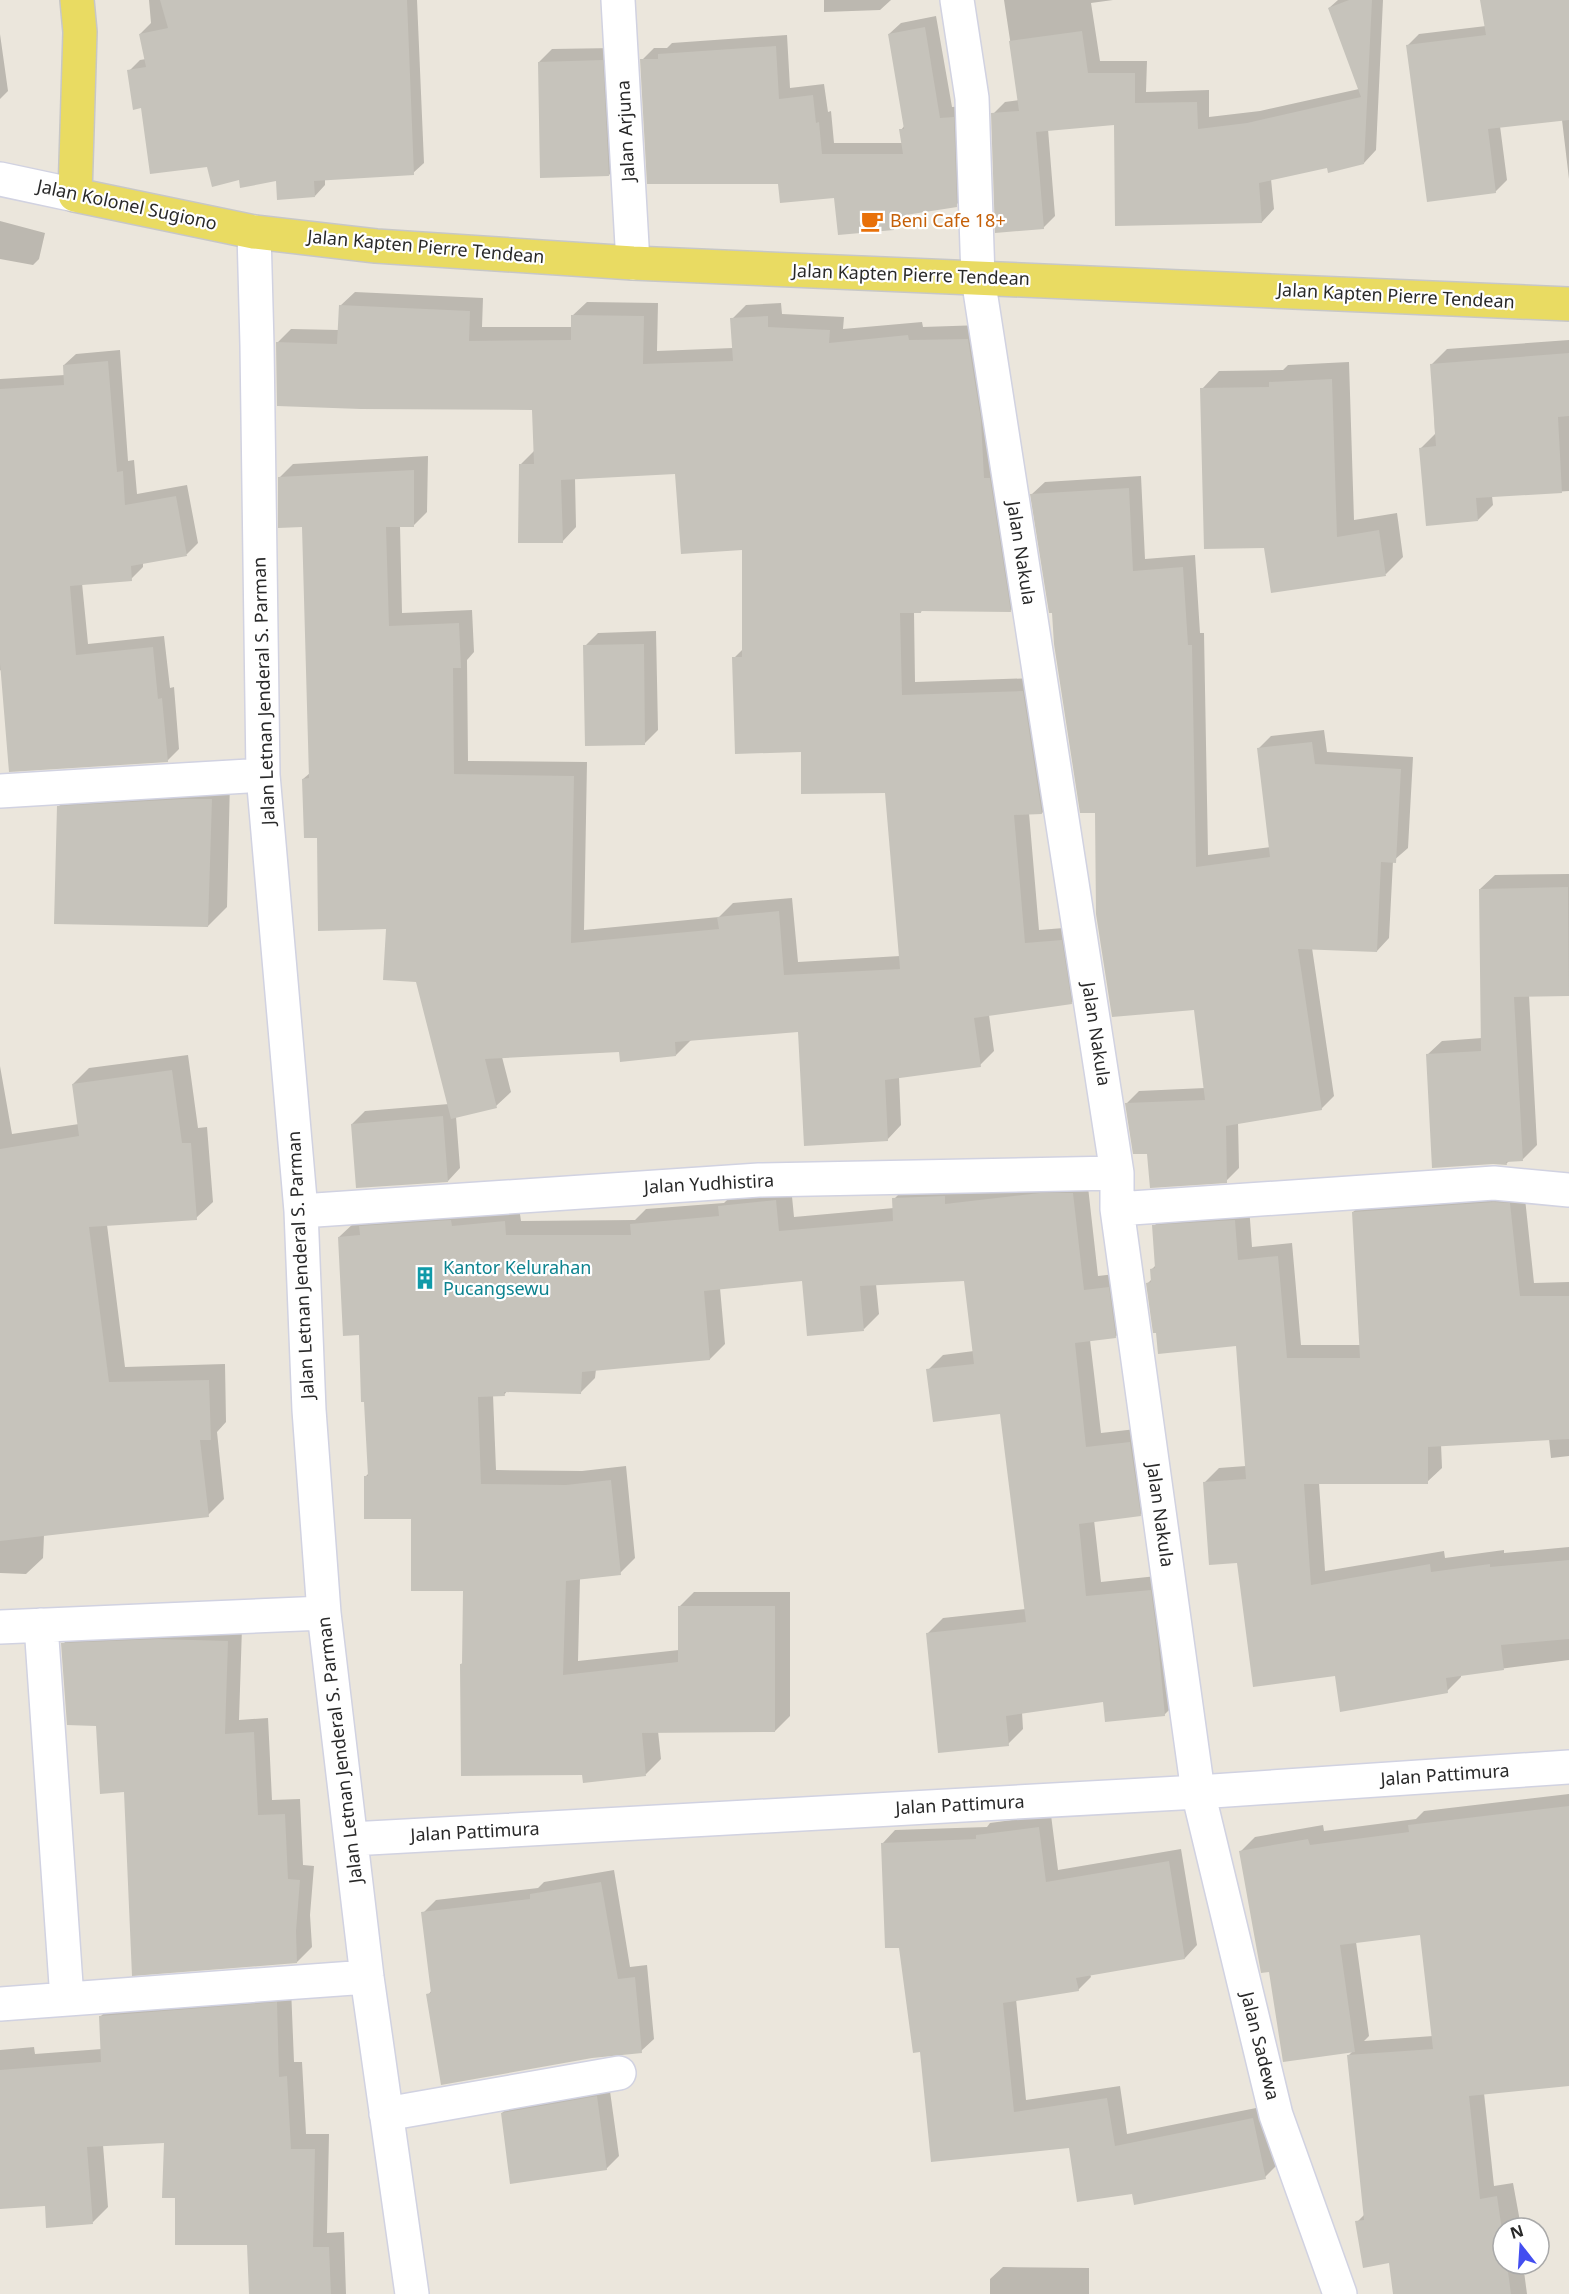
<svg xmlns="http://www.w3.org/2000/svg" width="1569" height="2294" viewBox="0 0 1569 2294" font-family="'Noto Sans',sans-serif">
<rect width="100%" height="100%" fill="#ebe6dc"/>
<path fill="#0003" fill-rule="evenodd" d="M 149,0 L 417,0 L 424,163 L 413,173 L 325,179 L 325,185 L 315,196 L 277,179 L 240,178 L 208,165 L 143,107 L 129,71 L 140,60 L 146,59 L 140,34 L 151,23 Z
M 824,0 L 891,0 L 880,10 L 824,12 Z
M 1004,0 L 1113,0 L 1091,3 L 1100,61 L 1147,61 L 1146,92 L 1209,90 L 1209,117 L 1260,111 L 1359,89 L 1329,8 L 1338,0 L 1383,0 L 1376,150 L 1364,163 L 1328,166 L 1271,179 L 1274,209 L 1262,222 L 1115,124 L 1048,129 L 1055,216 L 1043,228 L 993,114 L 1005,102 L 1019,100 Z
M 1482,0 L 1569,0 L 1569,179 L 1562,120 L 1500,126 L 1507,180 L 1495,192 L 1408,45 L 1419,34 L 1486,26 Z
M 936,16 L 952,107 L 965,106 L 968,193 L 956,205 L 905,214 L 905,216 L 893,228 L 835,196 L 779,183 L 642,60 L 654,48 L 667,48 L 672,43 L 787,35 L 790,88 L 824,84 L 828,112 L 831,111 L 834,143 L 903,143 L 901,130 L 905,125 L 889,34 L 901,23 Z
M 0,34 L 8,91 L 0,99 Z
M 615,48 L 621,162 L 609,175 L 539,62 L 552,49 Z
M 0,221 L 45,233 L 39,259 L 33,265 L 0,259 Z
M 355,292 L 483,298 L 482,327 L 572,327 L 572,316 L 587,302 L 658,303 L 657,351 L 733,348 L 732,319 L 746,305 L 781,303 L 782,314 L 844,317 L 843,329 L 922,322 L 923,327 L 982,325 L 1024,597 L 1010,611 L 923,609 L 921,612 L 914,612 L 915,682 L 1037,678 L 1056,799 L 1042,813 L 1029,813 L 1039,930 L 1076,927 L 1085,989 L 1071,1003 L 989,1015 L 994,1051 L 980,1065 L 899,1077 L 901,1125 L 887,1140 L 800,1030 L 691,1040 L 676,1055 L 620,1050 L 502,1057 L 511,1092 L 496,1106 L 456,1117 L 460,1168 L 448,1181 L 352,1124 L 365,1111 L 449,1104 L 417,980 L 387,928 L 319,836 L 303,779 L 310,773 L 303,525 L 279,478 L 293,464 L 428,456 L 427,512 L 413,526 L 400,526 L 402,613 L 472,610 L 474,652 L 467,660 L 468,761 L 587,762 L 584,930 L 719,917 L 733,903 L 792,898 L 798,962 L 900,956 L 887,791 L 802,751 L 734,658 L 744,648 L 744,549 L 676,472 L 575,478 L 576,527 L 562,542 L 520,465 L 535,450 L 534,408 L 277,343 L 291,329 L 339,330 L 340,306 Z
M 1569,340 L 1569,491 L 1492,496 L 1493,505 L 1478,520 L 1420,449 L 1435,434 L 1432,364 L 1447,349 Z
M 120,350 L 128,461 L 134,460 L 137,494 L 187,485 L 198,543 L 187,554 L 143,562 L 143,567 L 131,579 L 82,583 L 88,644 L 164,636 L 170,688 L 174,687 L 179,749 L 167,761 L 0,670 L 0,379 L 65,375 L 64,365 L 76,354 Z
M 1349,362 L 1354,520 L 1397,513 L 1403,557 L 1386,574 L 1266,546 L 1202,389 L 1219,371 L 1283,370 L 1288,365 Z
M 1141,476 L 1145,559 L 1195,555 L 1200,633 L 1204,633 L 1208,855 L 1271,847 L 1258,749 L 1271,736 L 1324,730 L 1327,752 L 1413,757 L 1408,848 L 1393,861 L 1389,938 L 1377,951 L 1312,948 L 1334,1096 L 1321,1109 L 1238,1122 L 1239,1168 L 1226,1181 L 1149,1152 L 1127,1103 L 1139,1091 L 1205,1088 L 1196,1008 L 1096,812 L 1053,611 L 1032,494 L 1045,482 Z
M 656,631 L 658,730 L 645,743 L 585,646 L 598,633 Z
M 230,781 L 227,907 L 208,926 L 58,807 L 78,788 Z
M 1569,874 L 1569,994 L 1529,995 L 1537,1145 L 1523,1159 L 1510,1160 L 1506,1164 L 1427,1055 L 1442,1041 L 1482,1038 L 1480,889 L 1495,875 Z
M 188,1055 L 198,1128 L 207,1127 L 213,1202 L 196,1218 L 107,1225 L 125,1367 L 225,1364 L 226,1422 L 217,1432 L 224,1499 L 208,1515 L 44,1535 L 43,1558 L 26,1574 L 0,1573 L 0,1066 L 12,1134 L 79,1124 L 73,1084 L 89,1068 Z
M 1087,1178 L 1098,1276 L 1124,1273 L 1130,1322 L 1115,1337 L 1090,1340 L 1101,1433 L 1145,1428 L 1155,1500 L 1140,1515 L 1094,1520 L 1101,1582 L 1166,1575 L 1179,1700 L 1164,1715 L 1105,1700 L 1022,1712 L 1023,1729 L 1008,1744 L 928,1633 L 943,1618 L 1026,1609 L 1001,1412 L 928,1370 L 943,1355 L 974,1351 L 965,1280 L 876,1284 L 879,1314 L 864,1329 L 803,1279 L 720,1288 L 725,1344 L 710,1359 L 596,1369 L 595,1378 L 580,1393 L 508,1390 L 504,1395 L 493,1395 L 496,1470 L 582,1471 L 626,1466 L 635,1558 L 620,1573 L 580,1578 L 578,1661 L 679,1650 L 679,1607 L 694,1592 L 790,1592 L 790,1716 L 775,1731 L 658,1731 L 661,1759 L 646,1774 L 584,1774 L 461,1664 L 464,1662 L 465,1589 L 412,1518 L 365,1477 L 369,1473 L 361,1333 L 339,1237 L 355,1222 L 519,1207 L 521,1221 L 635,1220 L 646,1209 L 724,1203 L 735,1192 L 791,1186 L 794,1217 L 894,1208 L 894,1199 L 909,1184 Z
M 1524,1189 L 1534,1283 L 1569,1282 L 1569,1456 L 1551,1458 L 1549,1439 L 1441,1444 L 1442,1468 L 1427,1482 L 1319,1483 L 1325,1571 L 1444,1551 L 1445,1558 L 1504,1550 L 1504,1553 L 1569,1547 L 1569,1660 L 1461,1674 L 1461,1677 L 1447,1691 L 1238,1561 L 1205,1482 L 1219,1468 L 1246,1466 L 1238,1344 L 1148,1283 L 1152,1279 L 1151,1270 L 1156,1265 L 1154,1226 L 1168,1212 L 1249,1206 L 1252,1247 L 1292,1243 L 1301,1345 L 1360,1345 L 1353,1212 L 1368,1198 Z
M 242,1627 L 239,1720 L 268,1718 L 272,1800 L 300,1799 L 303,1865 L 314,1866 L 310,1915 L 312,1947 L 297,1962 L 126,1791 L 63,1644 L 78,1629 Z
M 1569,1794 L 1569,2084 L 1484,2093 L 1494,2186 L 1513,2183 L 1521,2227 L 1503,2228 L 1503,2264 L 1523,2264 L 1527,2294 L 1395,2294 L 1390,2262 L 1357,2222 L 1365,2214 L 1349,2055 L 1353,2051 L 1270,1971 L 1241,1851 L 1255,1837 L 1323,1825 L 1324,1831 L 1416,1819 L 1424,1811 ZM 1422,1933 L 1433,2036 L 1364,2041 L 1369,2036 L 1356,1942 Z
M 1051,1815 L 1058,1870 L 1181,1849 L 1197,1945 L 1185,1958 L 1090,1974 L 1091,1977 L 1078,1990 L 1016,1999 L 1026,2100 L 1120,2086 L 1127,2134 L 1266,2106 L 1278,2164 L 1265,2177 L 1133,2192 L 1070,2146 L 933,2160 L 922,2050 L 883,1843 L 895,1830 L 987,1827 L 990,1823 Z
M 614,1870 L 630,1967 L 647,1965 L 654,2039 L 641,2051 L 428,1995 L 432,1990 L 423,1913 L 436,1900 L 538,1888 L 544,1882 Z
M 291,1988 L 294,2062 L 302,2062 L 306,2134 L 329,2134 L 327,2233 L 344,2232 L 346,2294 L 250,2294 L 249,2243 L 176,2197 L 165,2142 L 103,2145 L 108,2207 L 93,2222 L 46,2205 L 0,2208 L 0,2050 L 34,2047 L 35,2054 L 102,2049 L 101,2016 L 116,2001 Z
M 609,2084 L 619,2156 L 606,2169 L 502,2113 L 515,2101 Z
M 1003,2267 L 1089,2268 L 1089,2294 L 990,2294 L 990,2279 Z"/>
<path fill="#c6c3bb" d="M 160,0 L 407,0 L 414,175 L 314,181 L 315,197 L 277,200 L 276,181 L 240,188 L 239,180 L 212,187 L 207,167 L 150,174 L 141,108 L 133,110 L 127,70 L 146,67 L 139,34 L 168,28 Z
M 1349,0 L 1372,0 L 1364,164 L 1328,173 L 1327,168 L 1259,183 L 1262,223 L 1115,226 L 1114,125 L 1036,132 L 1044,229 L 995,233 L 991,113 L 1019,111 L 1009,41 L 1082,31 L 1088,73 L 1135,73 L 1135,103 L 1197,102 L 1198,129 L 1247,123 L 1361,97 L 1328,8 Z
M 1480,0 L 1569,0 L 1569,120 L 1488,129 L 1496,193 L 1427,202 L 1406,45 L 1486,35 Z
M 925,27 L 940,118 L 954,117 L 957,207 L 893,217 L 894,230 L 838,235 L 834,198 L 780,203 L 778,184 L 647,184 L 640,59 L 658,59 L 658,54 L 776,46 L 779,99 L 813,95 L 816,123 L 819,122 L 822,154 L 903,154 L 899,129 L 904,129 L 888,34 Z
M 603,60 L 609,176 L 540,178 L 538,62 Z
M 339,305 L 470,311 L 469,341 L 571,340 L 571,315 L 644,316 L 643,364 L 733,361 L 730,318 L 768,316 L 768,327 L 830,330 L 829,343 L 908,335 L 909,340 L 968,339 L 981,420 L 984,478 L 990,478 L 1011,612 L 921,611 L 921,613 L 900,613 L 902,695 L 1023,691 L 1042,814 L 1014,815 L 1025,943 L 1062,940 L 1072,1004 L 974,1018 L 981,1067 L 885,1080 L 888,1141 L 804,1146 L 798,1032 L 675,1042 L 676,1056 L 620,1062 L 619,1052 L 485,1059 L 497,1108 L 451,1119 L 416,982 L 383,980 L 386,929 L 318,931 L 317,838 L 304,838 L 302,779 L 309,778 L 302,527 L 278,528 L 278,477 L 414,470 L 414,527 L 386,527 L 389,626 L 459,623 L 461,668 L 453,668 L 454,774 L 574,776 L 571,943 L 719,929 L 717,917 L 779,911 L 784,975 L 900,969 L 885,793 L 801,794 L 801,752 L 735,754 L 732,657 L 742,657 L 742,550 L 681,554 L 675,474 L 561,480 L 563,543 L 518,543 L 519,464 L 534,464 L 532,410 L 361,409 L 277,406 L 276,342 L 337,344 Z
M 1569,353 L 1569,416 L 1558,417 L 1562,493 L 1476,498 L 1478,521 L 1426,526 L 1419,448 L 1436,446 L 1430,364 Z
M 108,361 L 117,472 L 123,471 L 125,505 L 176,496 L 187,556 L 131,566 L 132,581 L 70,586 L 76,655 L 153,647 L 158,699 L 162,698 L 168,762 L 9,772 L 0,663 L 0,389 L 64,385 L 63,365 Z
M 1332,379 L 1337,537 L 1379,530 L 1386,576 L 1271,593 L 1264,548 L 1204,549 L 1200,388 L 1269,387 L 1269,382 Z
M 1129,488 L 1133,571 L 1183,567 L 1188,645 L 1192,645 L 1196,867 L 1270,857 L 1257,748 L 1312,742 L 1315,764 L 1401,769 L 1396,863 L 1381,862 L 1377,952 L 1298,949 L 1322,1110 L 1226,1126 L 1227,1183 L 1150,1188 L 1147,1154 L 1133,1154 L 1125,1103 L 1205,1100 L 1194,1010 L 1112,1017 L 1096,914 L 1095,813 L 1080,813 L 1054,644 L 1052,613 L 1049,613 L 1030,494 Z
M 644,644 L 645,745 L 585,746 L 583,645 Z
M 184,799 L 212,799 L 208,927 L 54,924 L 57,806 Z
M 1568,887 L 1569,996 L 1514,997 L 1523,1161 L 1506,1162 L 1507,1165 L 1493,1164 L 1432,1168 L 1426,1054 L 1481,1051 L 1479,889 Z
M 172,1070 L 182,1143 L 191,1143 L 197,1220 L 89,1227 L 109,1382 L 209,1380 L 211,1440 L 200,1440 L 209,1517 L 0,1541 L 0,1149 L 79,1136 L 72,1084 Z
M 443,1116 L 448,1182 L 356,1188 L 351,1124 Z
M 1040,1193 L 1073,1193 L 1084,1290 L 1109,1287 L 1116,1338 L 1075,1343 L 1086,1447 L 1130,1442 L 1141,1516 L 1079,1524 L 1086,1596 L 1151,1590 L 1158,1642 L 1165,1716 L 1105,1722 L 1103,1702 L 1006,1716 L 1009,1746 L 938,1753 L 926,1633 L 1026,1622 L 1000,1414 L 933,1422 L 926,1369 L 974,1364 L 964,1281 L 860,1286 L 864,1331 L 807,1336 L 802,1281 L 704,1291 L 710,1360 L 582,1372 L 581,1394 L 504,1392 L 505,1396 L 478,1397 L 481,1484 L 566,1485 L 611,1480 L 621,1575 L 566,1581 L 563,1675 L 678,1662 L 678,1606 L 775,1606 L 775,1732 L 642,1733 L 646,1776 L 583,1783 L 582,1775 L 461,1776 L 460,1664 L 462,1664 L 463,1591 L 411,1591 L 411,1519 L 364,1519 L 364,1476 L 368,1476 L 364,1402 L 361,1402 L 359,1335 L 343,1336 L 338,1237 L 360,1235 L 359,1226 L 451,1220 L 452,1226 L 505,1221 L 506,1235 L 631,1235 L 630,1224 L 719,1216 L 718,1206 L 776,1200 L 779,1231 L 893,1221 L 892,1198 L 945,1196 L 945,1204 Z
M 1494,1202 L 1510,1203 L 1520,1296 L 1569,1296 L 1569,1439 L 1428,1447 L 1428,1484 L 1304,1484 L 1311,1585 L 1430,1564 L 1431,1572 L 1490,1564 L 1490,1567 L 1569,1560 L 1569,1639 L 1501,1645 L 1504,1670 L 1446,1678 L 1448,1693 L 1340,1712 L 1335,1676 L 1253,1687 L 1237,1563 L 1209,1565 L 1203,1482 L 1246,1479 L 1236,1346 L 1158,1354 L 1156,1333 L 1153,1333 L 1146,1283 L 1151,1282 L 1150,1269 L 1155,1268 L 1152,1225 L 1235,1220 L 1238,1260 L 1278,1256 L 1287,1358 L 1360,1358 L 1352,1212 Z
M 159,1639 L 228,1641 L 225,1734 L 254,1732 L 258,1815 L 285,1814 L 288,1879 L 300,1880 L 296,1931 L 297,1963 L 132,1976 L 124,1792 L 100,1794 L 96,1726 L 67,1725 L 61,1643 Z
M 1569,1806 L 1569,2086 L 1469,2096 L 1480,2199 L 1497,2196 L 1503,2237 L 1503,2264 L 1507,2264 L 1511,2294 L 1393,2294 L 1389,2263 L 1363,2268 L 1355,2221 L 1364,2220 L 1347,2055 L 1433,2049 L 1420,1935 L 1340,1945 L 1355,2052 L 1283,2062 L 1269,1972 L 1261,1973 L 1239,1851 L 1308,1839 L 1310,1845 L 1409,1832 L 1408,1825 Z
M 1039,1827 L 1046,1882 L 1169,1861 L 1185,1959 L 1076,1978 L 1079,1991 L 1003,2003 L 1014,2112 L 1107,2098 L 1115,2146 L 1253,2118 L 1266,2179 L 1134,2205 L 1132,2194 L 1077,2202 L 1069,2148 L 931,2162 L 920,2052 L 913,2053 L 899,1948 L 885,1948 L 881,1843 L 976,1839 L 976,1835 Z
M 601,1882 L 618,1979 L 635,1977 L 642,2053 L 592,2058 L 441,2085 L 426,1994 L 431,1993 L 421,1912 L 530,1899 L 530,1894 Z
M 277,2002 L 279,2077 L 287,2076 L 291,2149 L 315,2149 L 313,2247 L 329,2247 L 331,2294 L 249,2294 L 247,2245 L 175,2245 L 175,2198 L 162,2198 L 164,2143 L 87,2147 L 93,2224 L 46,2228 L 45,2206 L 0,2209 L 0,2070 L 101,2062 L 99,2016 Z
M 597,2096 L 607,2170 L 510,2184 L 501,2113 Z"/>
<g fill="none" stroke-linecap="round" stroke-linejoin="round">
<g stroke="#d1d2e1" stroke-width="36">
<path id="minor" d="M 618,0 L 633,263
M 957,0 L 972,98 L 978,278 L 1117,1173 L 1117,1209 L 1198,1792 L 1276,2115 L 1340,2294
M 0,179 L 75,195
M 254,232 L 257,345 L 263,775 L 301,1211 L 309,1410 L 324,1613 L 367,1977 L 412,2294
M 0,791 L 263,775
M 1117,1209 L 1494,1183 L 1569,1190
M 301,1211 L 759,1180 L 1117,1173
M 41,1625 L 67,1999
M 0,1627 L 324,1613
M 351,1839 L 1198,1792 L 1569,1767
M 0,2004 L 367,1977
M 386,2114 L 619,2073"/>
</g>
<g stroke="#c7c7c7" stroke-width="36">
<path id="major" d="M 77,0 L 80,32 L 75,195 L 254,232 L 376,246 L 633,263 L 1569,304"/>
</g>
<use href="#minor" stroke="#fff" stroke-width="33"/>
<use href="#major" stroke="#e9db62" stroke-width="33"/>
</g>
<defs>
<g id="cafe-bare" transform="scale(1.8)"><path d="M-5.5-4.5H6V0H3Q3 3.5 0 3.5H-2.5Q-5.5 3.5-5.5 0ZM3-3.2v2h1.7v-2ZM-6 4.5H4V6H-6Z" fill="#e8710a" stroke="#fff" stroke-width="2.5" paint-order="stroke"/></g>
<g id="building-bare" transform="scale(1.8)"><path d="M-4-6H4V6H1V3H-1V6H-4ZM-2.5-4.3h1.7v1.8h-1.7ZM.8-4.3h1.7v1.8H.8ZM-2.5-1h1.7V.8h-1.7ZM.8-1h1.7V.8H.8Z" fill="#0f9aa8" stroke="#fff" stroke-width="2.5" paint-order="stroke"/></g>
</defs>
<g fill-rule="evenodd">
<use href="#cafe-bare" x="872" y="221"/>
<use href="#building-bare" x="425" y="1278"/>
</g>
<g text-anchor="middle" stroke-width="4.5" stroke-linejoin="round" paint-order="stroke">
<g font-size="18" fill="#292929" stroke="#fff">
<text transform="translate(626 131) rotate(-93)" y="6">Jalan Arjuna</text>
<text transform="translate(127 205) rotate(12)" y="6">Jalan Kolonel Sugiono</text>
<text transform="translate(426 247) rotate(5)" y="6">Jalan Kapten Pierre Tendean</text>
<text transform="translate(911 275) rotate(2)" y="6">Jalan Kapten Pierre Tendean</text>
<text transform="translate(1396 296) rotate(3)" y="6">Jalan Kapten Pierre Tendean</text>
<text transform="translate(1021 553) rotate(81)" y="6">Jalan Nakula</text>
<text transform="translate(264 691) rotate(-92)" y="6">Jalan Letnan Jenderal S. Parman</text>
<text transform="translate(1096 1034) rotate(81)" y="6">Jalan Nakula</text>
<text transform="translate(709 1184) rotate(-3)" y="6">Jalan Yudhistira</text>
<text transform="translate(301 1265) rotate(-93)" y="6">Jalan Letnan Jenderal S. Parman</text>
<text transform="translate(1160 1515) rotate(82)" y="6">Jalan Nakula</text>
<text transform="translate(340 1750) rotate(-97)" y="6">Jalan Letnan Jenderal S. Parman</text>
<text transform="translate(1445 1775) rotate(-4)" y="6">Jalan Pattimura</text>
<text transform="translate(960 1805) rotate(-3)" y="6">Jalan Pattimura</text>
<text transform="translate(475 1832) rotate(-3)" y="6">Jalan Pattimura</text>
<text transform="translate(1260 2046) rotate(76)" y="6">Jalan Sadewa</text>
</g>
<g font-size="18" fill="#c56008" stroke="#fff" text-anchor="start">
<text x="890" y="227">Beni Cafe 18+</text>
</g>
<g font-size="18" fill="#0d838f" stroke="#fff" text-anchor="start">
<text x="443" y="1274">Kantor Kelurahan<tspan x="443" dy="21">Pucangsewu</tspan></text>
</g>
</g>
<g transform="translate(1521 2246) rotate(343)"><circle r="28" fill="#ffffff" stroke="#a9a9a9" stroke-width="1.5"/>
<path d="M0-4.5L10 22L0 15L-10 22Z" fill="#434ef0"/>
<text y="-9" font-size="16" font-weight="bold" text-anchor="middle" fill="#292929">N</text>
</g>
</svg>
